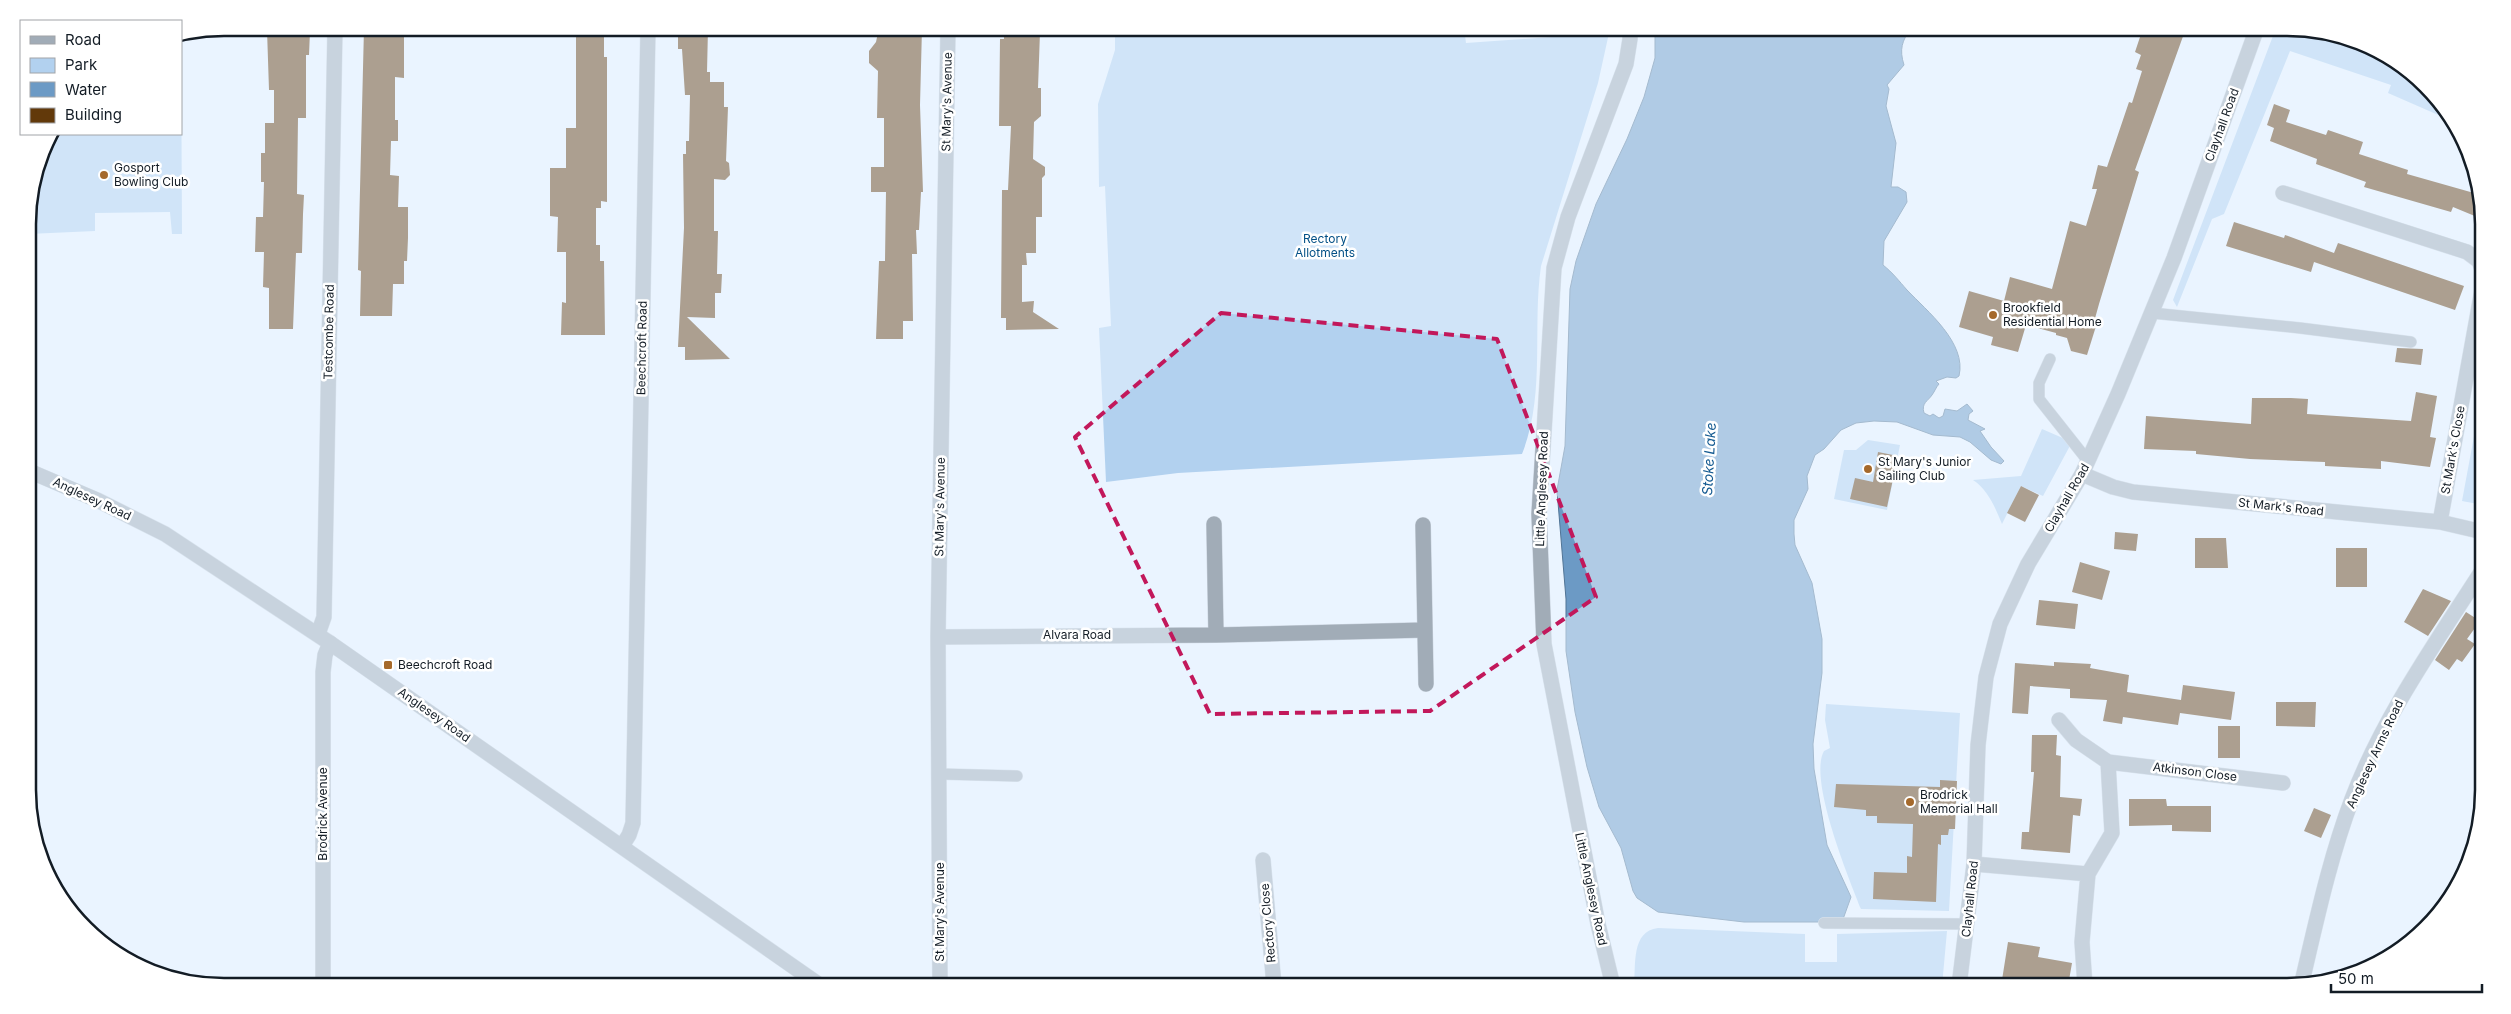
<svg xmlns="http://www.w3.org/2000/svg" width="2511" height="1014" viewBox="0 0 2511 1014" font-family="Inter,sans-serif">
<rect width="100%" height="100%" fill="#eaf4ff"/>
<path fill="#b2d1ef" d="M 1115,28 L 1464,28 L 1466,43 L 1609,33 L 1598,83 L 1541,266 C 1532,329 1546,394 1522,454 L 1178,473 L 1106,482 L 1099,328 L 1111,326 L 1105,186 L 1099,187 L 1098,104 L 1115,50 Z
M 2276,28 C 2345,28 2417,60 2452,121 L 2388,93 L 2391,85 L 2290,51 L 2224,214 L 2212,219 L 2177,307 L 2173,300 Z
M 181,36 L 182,234 L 172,234 L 170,212 L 95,213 L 95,231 L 28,234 L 28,211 L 48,138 L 51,134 L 181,134 Z
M 2482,393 L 2483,505 L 2462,501 Z
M 2042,429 L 2072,442 L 2043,496 L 2021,486 L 2002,524 C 1995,507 1988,490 1973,480 L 2021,476 Z
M 1868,440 L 1900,445 L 1887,510 L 1834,499 L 1844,450 L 1856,450 Z
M 1826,704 L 1960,713 L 1949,911 L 1861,909 C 1849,879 1808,779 1824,751 L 1830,748 L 1825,720 Z
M 1658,928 L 1805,934 L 1805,962 L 1837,962 L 1837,934 L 1947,931 L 1942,986 L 1634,986 C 1636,965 1631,931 1658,928 Z"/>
<path fill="#6c9ac5" stroke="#517495" d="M 1655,28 L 1911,28 C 1902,41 1899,49 1904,65 L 1887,85 L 1889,89 L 1886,106 L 1896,143 L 1891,187 L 1898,187 L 1906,192 L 1907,202 L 1884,241 L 1883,265 C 1893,273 1899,281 1907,290 C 1927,311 1967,343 1959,376 L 1956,378 L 1947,377 L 1936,381 L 1939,384 C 1936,387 1935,391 1932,395 C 1928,401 1921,403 1924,413 L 1930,416 L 1933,414 L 1939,418 L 1943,416 L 1945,409 L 1957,411 L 1967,404 L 1973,411 L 1969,414 L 1968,420 L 1985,429 L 1980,431 L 1991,447 L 2004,461 L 2001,464 L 1991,460 L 1970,442 L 1960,437 L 1933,435 L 1897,422 L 1874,421 L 1856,423 L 1841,430 L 1824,449 L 1815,455 L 1807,476 L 1808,489 L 1794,520 L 1794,534 L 1795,545 L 1812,583 L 1822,639 L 1822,673 L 1813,744 L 1814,769 L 1827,845 L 1851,897 L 1842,922 L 1744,922 L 1658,912 L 1637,898 L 1633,891 L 1621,848 L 1599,807 L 1587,767 L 1575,712 L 1566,651 L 1566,599 L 1557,490 L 1565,446 L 1570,289 L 1576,261 L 1596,204 L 1627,139 L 1644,97 L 1655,58 Z"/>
<path fill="#62390a" d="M 364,28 L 404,28 L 404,78 L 395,77 L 395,120 L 398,120 L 398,141 L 391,141 L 390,175 L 399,176 L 398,207 L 408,207 L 408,238 L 407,261 L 404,261 L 404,284 L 393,284 L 392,316 L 360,316 L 361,271 L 358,270 Z
M 681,28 L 708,28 L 707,72 L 710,72 L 710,82 L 724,82 L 724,107 L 728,107 L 726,161 L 729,163 L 730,175 L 725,180 L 714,179 L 714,231 L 718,231 L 717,274 L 722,274 L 721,293 L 715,293 L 715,318 L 687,317 L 730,359 L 685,360 L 685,347 L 678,347 L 684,228 L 683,154 L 686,154 L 686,141 L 689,141 L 690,95 L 685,95 L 682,49 L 678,49 L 678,33 L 681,32 Z
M 879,28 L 922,28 L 920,105 L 923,192 L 921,192 L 919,230 L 916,230 L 917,254 L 912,254 L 913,321 L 903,321 L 903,339 L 876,339 L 879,261 L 885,261 L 886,192 L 871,192 L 871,167 L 884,167 L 884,118 L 877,118 L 878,71 L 869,63 L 869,51 L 876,42 Z
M 2143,28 L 2186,28 L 2135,170 L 2139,172 L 2099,304 L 2094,322 L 2097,323 L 2087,355 L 2071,351 L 2067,338 L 2056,335 L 2056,333 L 2026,325 L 2018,352 L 1991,345 L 1993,337 L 1959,327 L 1969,291 L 2004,301 L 2010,277 L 2052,289 L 2070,221 L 2086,226 L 2097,189 L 2092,189 L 2098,165 L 2107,167 L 2129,102 L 2132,103 L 2142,71 L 2136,69 L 2141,55 L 2135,52 Z
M 267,30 L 310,31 L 309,55 L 306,55 L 306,118 L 298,118 L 297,194 L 304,195 L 303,214 L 302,253 L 296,253 L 293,329 L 269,329 L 269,288 L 263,287 L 264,252 L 255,252 L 256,217 L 263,217 L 264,182 L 261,182 L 261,153 L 265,153 L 265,123 L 274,123 L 274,90 L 269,90 Z
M 1004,30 L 1040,32 L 1038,88 L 1041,88 L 1041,116 L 1034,122 L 1033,159 L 1045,167 L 1045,175 L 1042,178 L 1042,217 L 1036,217 L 1036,253 L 1026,253 L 1027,265 L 1022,265 L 1022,302 L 1034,301 L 1033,312 L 1059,329 L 1006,330 L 1006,318 L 1001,318 L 1002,190 L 1008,190 L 1011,126 L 999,126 L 1000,39 L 1004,39 Z
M 576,32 L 604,35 L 604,57 L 607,57 L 607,202 L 601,201 L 601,208 L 596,208 L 596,245 L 600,245 L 600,261 L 604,261 L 605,335 L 561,335 L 562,302 L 566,303 L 566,252 L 557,252 L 558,217 L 550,216 L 550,168 L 566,168 L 566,128 L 576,128 Z
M 2274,104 L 2290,110 L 2286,122 L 2326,135 L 2328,130 L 2363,142 L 2359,154 L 2408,170 L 2407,174 L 2481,195 L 2482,219 L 2453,207 L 2451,212 L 2364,187 L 2366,182 L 2316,164 L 2317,159 L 2270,141 L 2274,128 L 2267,125 Z
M 2234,222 L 2284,238 L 2285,235 L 2334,253 L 2338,243 L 2464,286 L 2455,310 L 2314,262 L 2311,272 L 2226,246 Z
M 2397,348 L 2423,349 L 2421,365 L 2395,362 Z
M 2416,392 L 2437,396 L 2430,437 L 2436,438 L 2430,467 L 2381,461 L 2381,469 L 2325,466 L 2325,462 L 2250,459 L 2196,454 L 2196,451 L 2144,449 L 2146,416 L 2251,424 L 2252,398 L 2291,398 L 2308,399 L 2307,414 L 2411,421 Z
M 1878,452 L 1898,456 L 1887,507 L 1850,499 L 1855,478 L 1873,482 Z
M 2021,486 L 2039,495 L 2025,522 L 2007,513 Z
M 2115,532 L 2138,534 L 2136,551 L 2114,549 Z
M 2195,538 L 2226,538 L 2228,568 L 2195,568 Z
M 2336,548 L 2367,548 L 2367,587 L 2336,587 Z
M 2080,562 L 2110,571 L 2102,600 L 2072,592 Z
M 2423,589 L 2451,601 L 2428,636 L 2404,622 Z
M 2039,600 L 2078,604 L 2075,629 L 2036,625 Z
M 2466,612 L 2480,621 L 2467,639 L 2475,644 L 2462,662 L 2457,659 L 2449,670 L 2435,660 Z
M 2054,662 L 2091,664 L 2090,668 L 2129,675 L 2127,692 L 2181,700 L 2183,685 L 2235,692 L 2231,720 L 2180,713 L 2178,725 L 2123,717 L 2122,724 L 2103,721 L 2107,700 L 2070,698 L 2070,689 L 2030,686 L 2028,714 L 2012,713 L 2015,663 L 2054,666 Z
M 2276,702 L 2316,702 L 2315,727 L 2276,726 Z
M 2218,726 L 2240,726 L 2240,758 L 2218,758 Z
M 2032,735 L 2057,735 L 2056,755 L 2061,756 L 2060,797 L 2082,799 L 2080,816 L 2073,815 L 2070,853 L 2021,849 L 2022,832 L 2029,832 L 2034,772 L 2031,772 Z
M 1940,780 L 1957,781 L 1955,829 L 1949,829 L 1948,835 L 1941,835 L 1941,845 L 1938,844 L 1936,902 L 1873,899 L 1874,872 L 1907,873 L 1907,856 L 1912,857 L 1913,824 L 1877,823 L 1877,816 L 1866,816 L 1866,810 L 1834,807 L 1836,784 L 1940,787 Z
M 2129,799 L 2166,799 L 2167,806 L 2211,806 L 2211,832 L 2172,831 L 2172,825 L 2129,826 Z
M 2314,808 L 2331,815 L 2321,838 L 2304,831 Z
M 2008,942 L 2040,947 L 2038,957 L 2072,963 L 2068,986 L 2007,986 L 2008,980 L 2002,980 Z"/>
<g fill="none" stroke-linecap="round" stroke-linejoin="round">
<g stroke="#c8d1dc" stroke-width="12">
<path id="service" d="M 2152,313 L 2300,328 L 2411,342
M 2050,359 L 2039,383 L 2039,399 L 2088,461
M 940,774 L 1017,776
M 1824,923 L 1968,924"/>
</g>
<g stroke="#c8d1dc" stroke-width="16">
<path id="minor" d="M 2283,193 L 2467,252 L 2479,261 L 2482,269
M 2082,474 L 2113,487 L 2133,492 L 2440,522 L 2483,532
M 2440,522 L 2482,290
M 1214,524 L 1216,635
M 1425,630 L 1426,684
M 318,634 L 324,617 L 335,28
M 938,637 L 1216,635 L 1425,630 L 1423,525
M 2059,720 L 2076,740 L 2108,762 L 2283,783
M 622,846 L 629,835 L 633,823 L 648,28
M 1263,860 L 1274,986
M 1974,864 L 2088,874
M 323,986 L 323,672 L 325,655 L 330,643
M 940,986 L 938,637 L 948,28
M 1613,986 L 1598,924 L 1544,644 L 1539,514 L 1554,268 L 1568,217 L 1626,64 L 1630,39 L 1630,28
M 2085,986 L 2082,942 L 2088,874 L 2112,833 L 2108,762
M 2301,986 C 2316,923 2329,860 2352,799 C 2383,717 2435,644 2483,569"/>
</g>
<g stroke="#c8d1dc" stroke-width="16">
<path id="tertiary" d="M 29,471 L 97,500 L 165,534 L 330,643 L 821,986
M 1959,986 L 1974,864 L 1978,745 L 1986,677 L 2000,624 L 2028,564 L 2082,474 L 2118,394 L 2174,258 L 2257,28"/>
</g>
<use href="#service" stroke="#a1acb7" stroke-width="11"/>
<use href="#minor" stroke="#a1acb7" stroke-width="15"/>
<use href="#tertiary" stroke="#a1acb7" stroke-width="15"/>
</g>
<path d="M0 0H2511V1014H0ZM 1221,313 L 1497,339 L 1596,597 L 1430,711 L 1210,714 L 1075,437 Z" fill="#eaf4ff" fill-opacity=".55" fill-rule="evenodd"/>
<path fill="none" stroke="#c2185b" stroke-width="4" stroke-dasharray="10 6" stroke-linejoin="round" d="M 1221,313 L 1497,339 L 1596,597 L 1430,711 L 1210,714 L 1075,437 Z"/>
<g fill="#a5692b" stroke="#fff" stroke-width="2">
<circle cx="104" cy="175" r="5"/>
<circle cx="1993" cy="315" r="5"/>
<circle cx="1868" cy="469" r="5"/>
<rect x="383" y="660" width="10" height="10" rx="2.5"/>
<circle cx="1910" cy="802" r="5"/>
</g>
<g text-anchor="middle" stroke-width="5" stroke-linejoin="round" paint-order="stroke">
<g font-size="12" fill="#131c25" stroke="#fff">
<text transform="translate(947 102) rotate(-89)" y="4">St Mary's Avenue</text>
<text transform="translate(2222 125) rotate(-70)" y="4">Clayhall Road</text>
<text transform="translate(329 332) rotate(-89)" y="4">Testcombe Road</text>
<text transform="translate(642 348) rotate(-89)" y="4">Beechcroft Road</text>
<text transform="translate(2453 450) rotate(-80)" y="4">St Mark's Close</text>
<text transform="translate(1542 489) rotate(-88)" y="4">Little Anglesey Road</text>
<text transform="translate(2067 498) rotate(-60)" y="4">Clayhall Road</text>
<text transform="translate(92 499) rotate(25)" y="4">Anglesey Road</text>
<text transform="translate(940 507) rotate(-89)" y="4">St Mary's Avenue</text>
<text transform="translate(2281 507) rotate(6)" y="4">St Mark's Road</text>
<text x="1077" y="639">Alvara Road</text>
<text transform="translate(434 715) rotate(35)" y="4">Anglesey Road</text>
<text transform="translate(2375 754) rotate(-65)" y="4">Anglesey Arms Road</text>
<text transform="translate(2195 772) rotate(7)" y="4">Atkinson Close</text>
<text transform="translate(323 814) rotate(-90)" y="4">Brodrick Avenue</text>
<text transform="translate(1591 889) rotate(78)" y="4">Little Anglesey Road</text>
<text transform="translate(1970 899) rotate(-84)" y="4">Clayhall Road</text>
<text transform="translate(940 912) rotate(-90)" y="4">St Mary's Avenue</text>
<text transform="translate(1268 923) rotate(-95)" y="4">Rectory Close</text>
</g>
<g font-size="12" fill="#131c25" stroke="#fff" text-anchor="start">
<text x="114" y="172">Gosport<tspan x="114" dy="14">Bowling Club</tspan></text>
<text x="2003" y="312">Brookfield<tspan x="2003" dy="14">Residential Home</tspan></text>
<text x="1878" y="466">St Mary's Junior<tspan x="1878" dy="14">Sailing Club</tspan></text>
<text x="398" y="669">Beechcroft Road</text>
<text x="1920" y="799">Brodrick<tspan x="1920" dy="14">Memorial Hall</tspan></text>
</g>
<g font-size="12" fill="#035086" stroke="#fff">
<text x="1325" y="243">Rectory<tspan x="1325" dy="14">Allotments</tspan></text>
</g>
<g font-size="14" font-style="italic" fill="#145a91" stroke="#fff">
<text transform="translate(1709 459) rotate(-87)" y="5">Stoke Lake</text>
</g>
</g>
<path d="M0 0H2511V1014H0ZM224 36H2287A188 188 0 0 1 2475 224V790A188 188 0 0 1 2287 978H224A188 188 0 0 1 36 790V224A188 188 0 0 1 224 36Z" fill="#fff" fill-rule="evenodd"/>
<path fill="none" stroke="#131c25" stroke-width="2.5" d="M224 36H2287A188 188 0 0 1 2475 224V790A188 188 0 0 1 2287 978H224A188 188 0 0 1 36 790V224A188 188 0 0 1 224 36Z"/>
<rect x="20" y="20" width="162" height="115" fill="#ffffff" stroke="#a1a4a8"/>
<rect x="30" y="36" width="25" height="8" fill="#a1acb7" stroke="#a1a4a8"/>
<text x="65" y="45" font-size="15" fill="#131c25">Road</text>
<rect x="30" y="58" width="25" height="15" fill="#b2d1ef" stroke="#a1a4a8"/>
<text x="65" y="70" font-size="15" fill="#131c25">Park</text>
<rect x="30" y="82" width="25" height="15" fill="#6c9ac5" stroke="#a1a4a8"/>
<text x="65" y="95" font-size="15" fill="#131c25">Water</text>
<rect x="30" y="108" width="25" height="15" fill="#62390a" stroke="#a1a4a8"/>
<text x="65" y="120" font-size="15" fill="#131c25">Building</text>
<path d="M2331 984v8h151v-8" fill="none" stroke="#131c25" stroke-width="2.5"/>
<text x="2338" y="984" font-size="15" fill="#131c25" stroke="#ffffff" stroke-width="4" paint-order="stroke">50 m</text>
</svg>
